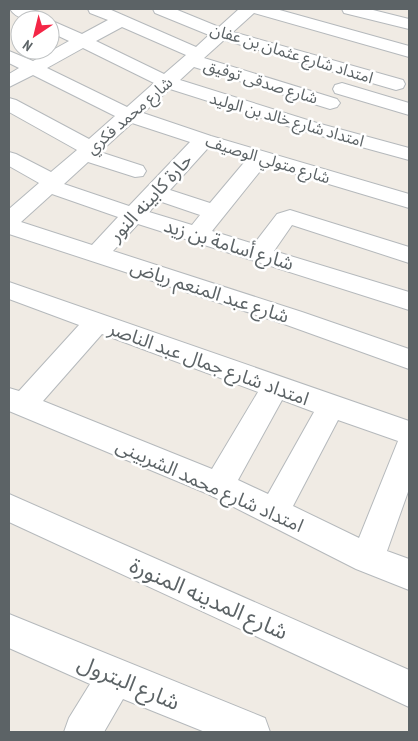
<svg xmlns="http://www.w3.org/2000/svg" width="418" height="741" viewBox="0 0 418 741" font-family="'PT Sans Narrow','Noto Sans Arabic',sans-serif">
<rect width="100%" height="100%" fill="#f0ebe4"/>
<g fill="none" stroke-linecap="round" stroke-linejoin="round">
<g stroke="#b5b9bc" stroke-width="2">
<path id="minor" d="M 10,9 C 23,9 41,8 49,20 C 36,20 18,22 10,9 Z
M 88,9 L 109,9 L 196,47 L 209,35 L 155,13 L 153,9 L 175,9 L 219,27 L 239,9 L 276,9 L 409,46 L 409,57 L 254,13 L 233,32 L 403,80 L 405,84 L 403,88 L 396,90 L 224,40 L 204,58 L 337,99 L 340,103 L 337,107 L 330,109 L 194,67 L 180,80 L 317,123 L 409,148 L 409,160 L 303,131 L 170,89 L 143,113 L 211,136 L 409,194 L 409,208 L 265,165 L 212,231 L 254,244 L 277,214 L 290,210 L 409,247 L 409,263 L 292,225 L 274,251 L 409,292 L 409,310 L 138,224 L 113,251 L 302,312 L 409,349 L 409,369 L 284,324 L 9,234 L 9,209 L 39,183 L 9,166 L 9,152 L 16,154 L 51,172 L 77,150 L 9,112 L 9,98 L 16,100 L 89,139 L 115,116 L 33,75 L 9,87 L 9,74 L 19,68 L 9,63 L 9,51 L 33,61 L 69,41 L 50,32 L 50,20 L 82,34 L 108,20 L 90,13 ZM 122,27 L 186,55 L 164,74 L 96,41 ZM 83,48 L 154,83 L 127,107 L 47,68 ZM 132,123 L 190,142 L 129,206 L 64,184 L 88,162 L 135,177 L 143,176 L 146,171 L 143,166 L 100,152 ZM 208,148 L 247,159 L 210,203 L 170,190 ZM 52,194 L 118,217 L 92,245 L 21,222 ZM 159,201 L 200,215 L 192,225 L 149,212 Z
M 342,9 L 369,9 L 409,19 L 409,29 L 344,13 Z
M 342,83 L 409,103 L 409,115 L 335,93 L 333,89 L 335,85 Z
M 9,282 L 409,421 L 409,489 L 387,551 L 409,559 L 409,590 L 356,569 L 208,494 L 9,411 L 9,388 L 19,391 L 79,325 L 9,299 ZM 102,334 L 258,392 L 212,469 L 43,401 ZM 282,400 L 314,412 L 268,494 L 238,480 ZM 338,420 L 398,441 L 359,538 L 293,506 Z
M 9,494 L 409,670 L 409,707 L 9,522 Z
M 9,614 L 265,718 L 270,732 L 205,732 L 123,699 L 104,732 L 64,732 L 69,718 L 90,684 L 9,648 Z"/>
</g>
<use href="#minor" fill="#fff" fill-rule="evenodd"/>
</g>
<g text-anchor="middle" stroke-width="5" stroke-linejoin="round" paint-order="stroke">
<g font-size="16" fill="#5c6366" stroke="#fff">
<text transform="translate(292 53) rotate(17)" y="6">امتداد شارع عثمان بن عفان</text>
<text transform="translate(261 81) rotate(17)" y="6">شارع صدقى توفيق</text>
<text transform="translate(129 115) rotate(-41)" y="6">شارع محمد فكري</text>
<text transform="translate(287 119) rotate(16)" y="6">امتداد شارع خالد بن الوليد</text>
<text transform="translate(268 159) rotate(17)" y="6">شارع متولي الوصيف</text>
</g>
<g font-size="19" fill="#5c6366" stroke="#fff">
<text transform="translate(150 197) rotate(-47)" y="7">حارة كابينه النور</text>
<text transform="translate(229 244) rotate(17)" y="7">شارع أسامة بن زيد</text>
<text transform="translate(210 291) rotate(18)" y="7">شارع عبد المنعم رياض</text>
<text transform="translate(209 363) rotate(20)" y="7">امتداد شارع جمال عبد الناصر</text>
<text transform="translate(210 485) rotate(24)" y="7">امتداد شارع محمد الشربينى</text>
</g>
<g font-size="22" fill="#5c6366" stroke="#fff">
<text transform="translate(209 598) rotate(24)" y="8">شارع المدينه المنورة</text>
<text transform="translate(129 682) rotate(23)" y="8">شارع البترول</text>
</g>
</g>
<rect width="418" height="741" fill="none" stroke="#5c6366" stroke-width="20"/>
<g transform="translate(35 35) rotate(215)"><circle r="24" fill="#ffffff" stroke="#bec1c2"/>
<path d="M0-4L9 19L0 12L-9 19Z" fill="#f42646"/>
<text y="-8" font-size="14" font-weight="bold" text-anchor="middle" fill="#5c6366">N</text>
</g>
</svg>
